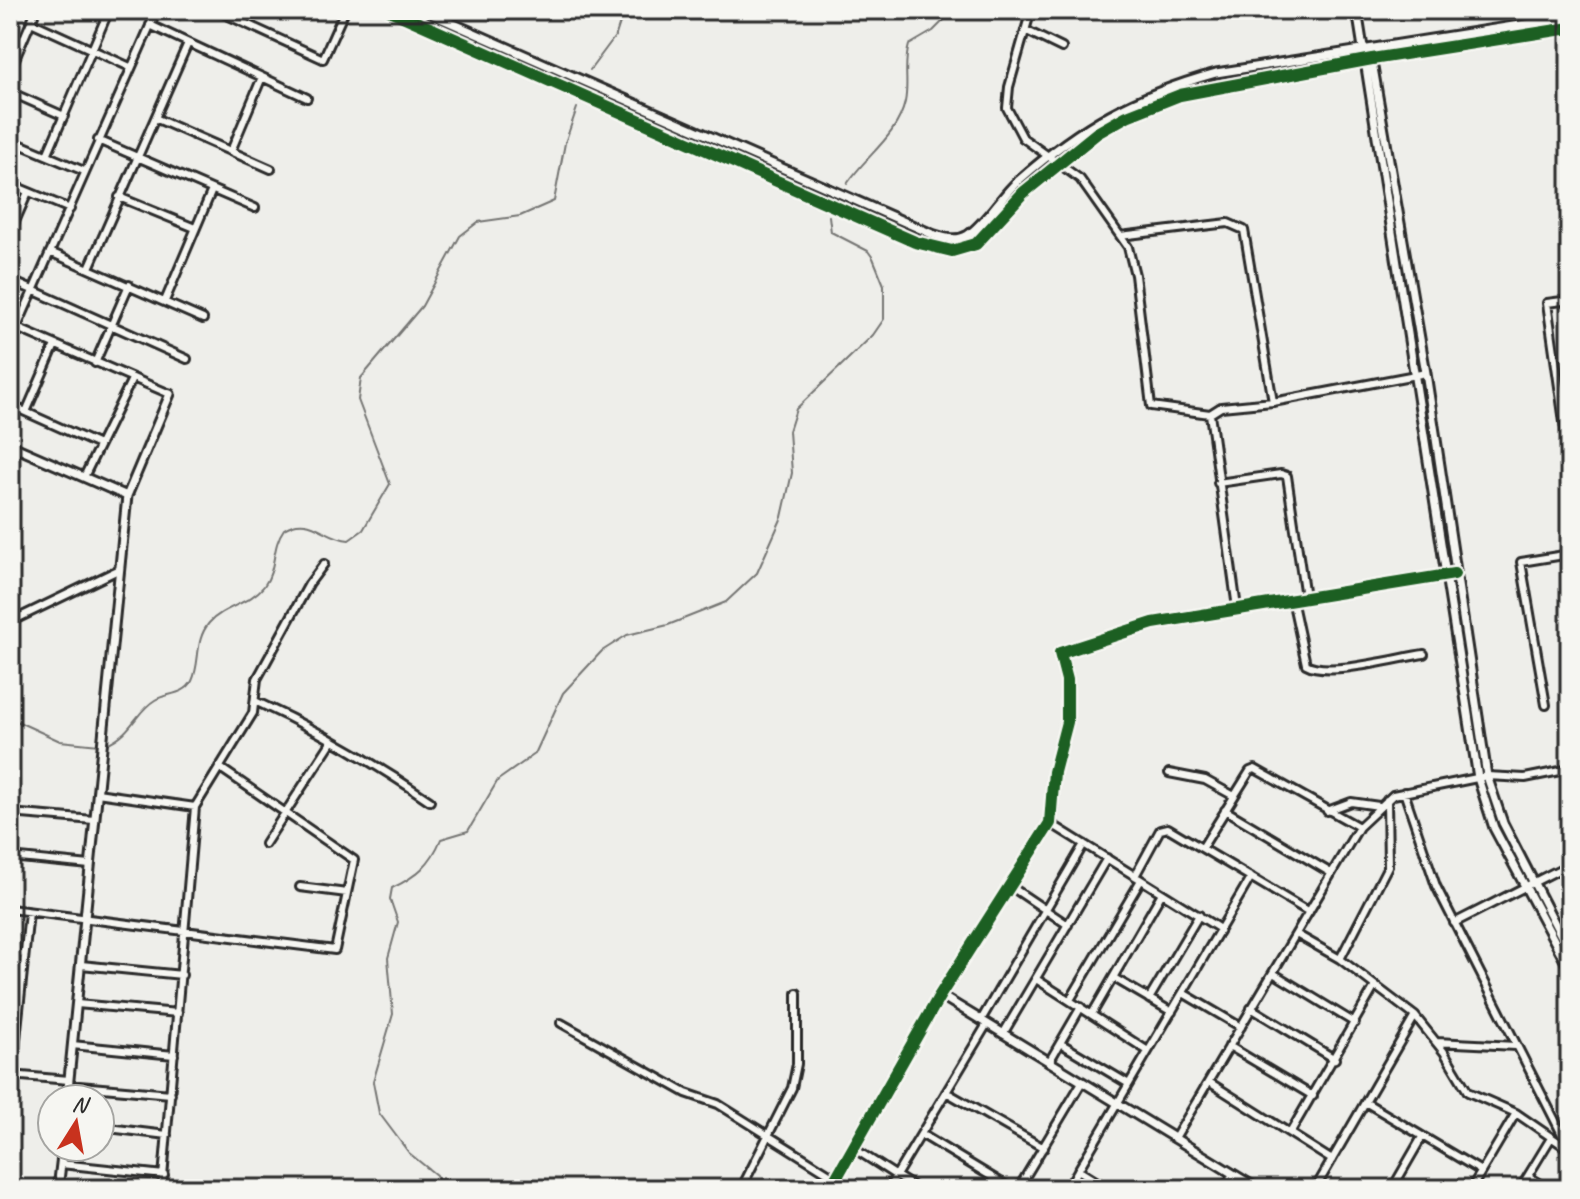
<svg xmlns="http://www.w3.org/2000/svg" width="1580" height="1199" viewBox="0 0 1580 1199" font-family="Caveat,sans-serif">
<rect width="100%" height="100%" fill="#eeeeea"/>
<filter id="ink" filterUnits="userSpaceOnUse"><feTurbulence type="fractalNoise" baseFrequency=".0125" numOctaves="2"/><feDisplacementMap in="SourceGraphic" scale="16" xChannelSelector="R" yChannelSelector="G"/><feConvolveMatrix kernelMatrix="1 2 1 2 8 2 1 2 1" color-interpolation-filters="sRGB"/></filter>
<g filter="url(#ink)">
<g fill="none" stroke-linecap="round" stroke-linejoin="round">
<path stroke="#757573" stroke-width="2" d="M 590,70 L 616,35 L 624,10
M 847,184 C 866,155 897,137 905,102 C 909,83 903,65 909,45 L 933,31 L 954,10
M 10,718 L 60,741 L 99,745
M 106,744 C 133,733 135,712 155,700 C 167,693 185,695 192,681 C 201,662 194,641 209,623 C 224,606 250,604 264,586 C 277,569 271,547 284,529 C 310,513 324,538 349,540 L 363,530 L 390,484 L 358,400 L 361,378 L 422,306 L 460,236 L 478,222 L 520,216 L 554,201 L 565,143 L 577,108
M 442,1189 L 436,1175 L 409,1153 L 379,1113 L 373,1082 L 393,1014 L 388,958 L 398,922 L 390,899 L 392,888 C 416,877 431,864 441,839 L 468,831 L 498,780 L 535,754 L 563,693 L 602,651 L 627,635 L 668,625 L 726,602 L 757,573 L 782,517 L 792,473 L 789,431 L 796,409 L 873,335 L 884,319 L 884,285 L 873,258 L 868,251 L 831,232 L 829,216"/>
<g stroke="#2b2b2b" stroke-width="12">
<path id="minor" d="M 216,10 L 323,59 L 345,10
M 1031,10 L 1009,87 L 1007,108 L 1023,138 L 1080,179 L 1128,247 L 1135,275 L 1151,406 L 1210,414
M 31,22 L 130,67
M 150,25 L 307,98
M 1025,30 L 1062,48
M 10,71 L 36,10
M 10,92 L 64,116
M 155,118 L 271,169
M 10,140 L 84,171
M 98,140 L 255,208
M 231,151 L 262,77
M 47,155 L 109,10
M 10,184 L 70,209
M 119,197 L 195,228
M 10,233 L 28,192
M 1120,236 L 1228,223 L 1244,230 L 1273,402
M 50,252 L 203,319
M 89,268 L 188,43
M 10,280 L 187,359
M 1570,300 L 1547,303 L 1570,464
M 165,301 L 212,190
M 10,325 L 170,394
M 10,343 L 157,10
M 95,363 L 129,285
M 10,405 L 99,445
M 26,412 L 55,345
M 84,477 L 132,379
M 1218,483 L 1281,474 L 1287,476 L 1305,597
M 1292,599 L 1306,664 C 1328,677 1397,658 1424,654
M 1237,608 L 1210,414 L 1221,407 L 1273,402 L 1426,373
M 10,622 L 120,569
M 255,701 C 316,729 375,763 430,801
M 1546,705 L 1521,562 L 1570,554
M 1169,773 L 1205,780 L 1234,796
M 1404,792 L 1436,886 L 1570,1150
M 97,793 L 195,807
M 1225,810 L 1331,873
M 1327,811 L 1351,802 L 1379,806
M 10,813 L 94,820
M 1050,823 L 1220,929
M 265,844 L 332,741
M 1202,848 L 1250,771 L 1255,769 L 1359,827
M 10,857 L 90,865
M 1135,876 L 1160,830 L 1168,828 L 1309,912
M 1010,886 L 1068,925
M 300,887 L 347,893
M 10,909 L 335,950 L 354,860 L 219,767
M 1454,923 L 1570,864
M 1296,934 L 1340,959 L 1415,1016 L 1444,1052 L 1468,1092 L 1516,1113 L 1564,1146
M 10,953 L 24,954
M 1340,959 L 1388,866 L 1387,800
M 81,965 L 182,975
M 1273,973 L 1355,1023
M 1114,978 L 1172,1012
M 1036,979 L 1148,1051
M 1183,993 L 1241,1027
M 940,995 L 1050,823 L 1054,772 L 1067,722 L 1067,680 L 1060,653 L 1153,623 L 1454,574
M 1149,999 L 1199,915
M 1070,1000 L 1141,880
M 77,1004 L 178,1013
M 1251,1008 L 1335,1059
M 1092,1014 L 1162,893
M 981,1020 L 1084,844
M 561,1023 L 686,1093 L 718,1104 L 836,1178
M 1003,1034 L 1107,858
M 1436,1042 L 1516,1046
M 1060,1043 L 1129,1084
M 72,1045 L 174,1055
M 1229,1046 L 1313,1096
M 1049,1062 L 1081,1007
M 10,1075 L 69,1080
M 1209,1082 L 1332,1160
M 68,1085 L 171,1094
M 946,1092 L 1044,1148
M 10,1098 L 29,912
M 1365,1102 L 1481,1171
M 100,1127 L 167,1135
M 1290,1133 L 1375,986
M 921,1134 L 1012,1189
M 1175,1138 L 1359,827 L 1393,795 L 1487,776 L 1525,778 L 1570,769
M 853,1148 L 917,1189
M 61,1164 L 164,1175
M 1078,1170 L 1109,1189
M 1528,1176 L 1549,1189
M 162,1189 L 195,807 L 253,713 L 257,679 L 309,584 L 324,564
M 741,1189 L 792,1088 L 797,1064 L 797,993
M 888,1189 L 987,1024
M 1018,1189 L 1082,1082
M 1067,1189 L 1251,877
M 1224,1189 L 1233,1174
M 1315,1189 L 1415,1016
M 1392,1189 L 1422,1137
M 1471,1189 L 1516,1113
M 1520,1189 L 1551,1138"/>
</g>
<g stroke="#2b2b2b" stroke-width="13">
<path id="tertiary" d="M 389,10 L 915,242 L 952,251 L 976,244 L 1023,193 L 1097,133 L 1127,116 L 1180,95 L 1372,59 L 1570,28
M 422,10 L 932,234 C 945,238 956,242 968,235 C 987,222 1001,196 1018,181 C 1083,124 1134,96 1216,73 L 1570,17
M 1357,10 L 1478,778 L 1494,828 L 1570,970
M 1371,56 L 1426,373 L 1487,776 L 1503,823 L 1570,953
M 10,445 L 127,496
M 67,1099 L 127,496 L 170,394
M 58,1189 L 63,1147
M 830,1189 L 940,995 L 1258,1189"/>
</g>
<use href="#minor" stroke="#f6f6f2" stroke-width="6"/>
<use href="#tertiary" stroke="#f6f6f2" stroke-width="7"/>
<g stroke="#f6f6f2" stroke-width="17">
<path id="cycleway" d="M 389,10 L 915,242 L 952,251 L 976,244 L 1023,193 L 1097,133 L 1127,116 L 1180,95 L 1372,59 L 1570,28
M 830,1189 L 940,995 L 1050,823 L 1054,772 L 1067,722 L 1067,680 L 1060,653 L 1153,623 L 1454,574"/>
</g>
<use href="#cycleway" stroke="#1b5e20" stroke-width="12"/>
</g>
</g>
<rect width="1580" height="1199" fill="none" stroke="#f6f6f2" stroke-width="40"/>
<rect x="20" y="20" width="1540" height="1159" fill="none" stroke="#2b2b2b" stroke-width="3" filter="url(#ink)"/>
<g transform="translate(76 1123) rotate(11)"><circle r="38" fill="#f6f6f2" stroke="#a5a5a2" stroke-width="2"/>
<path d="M0-6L14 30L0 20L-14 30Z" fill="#c8321e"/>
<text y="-12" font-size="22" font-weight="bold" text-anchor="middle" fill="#2b2b2b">N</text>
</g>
</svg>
